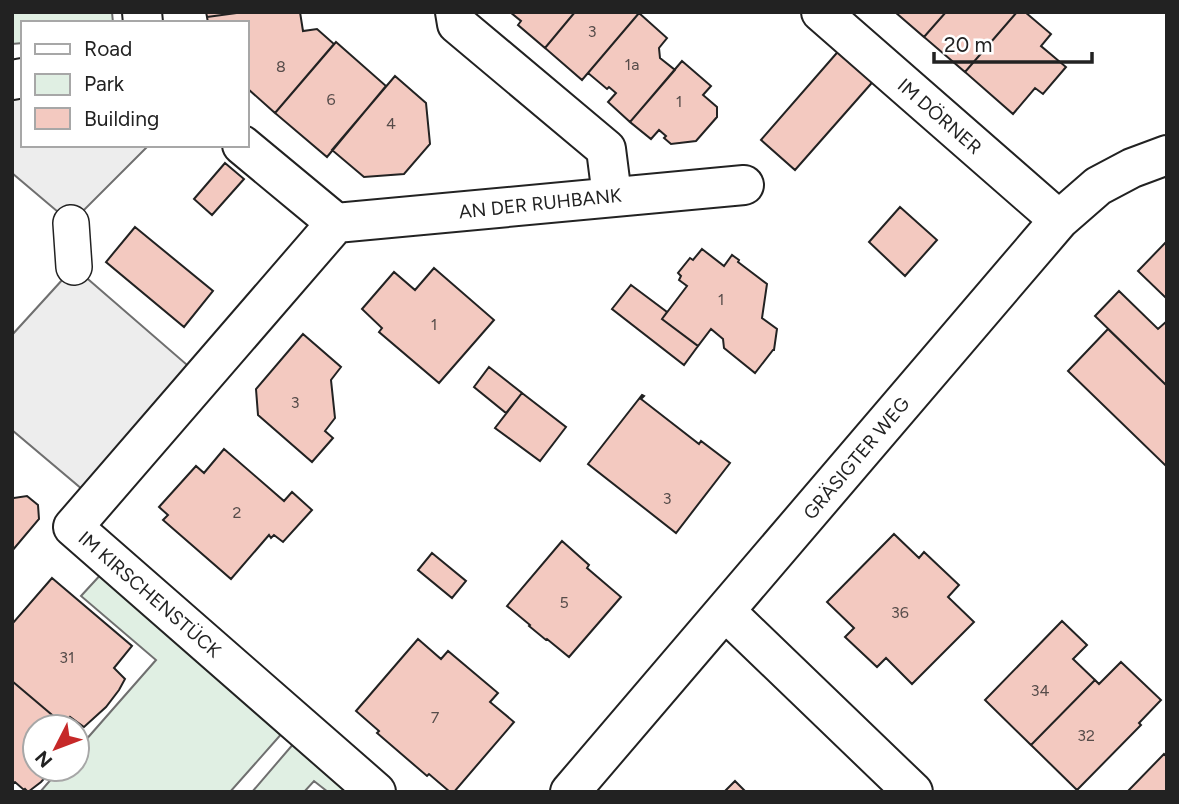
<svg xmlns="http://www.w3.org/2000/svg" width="1179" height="804" viewBox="0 0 1179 804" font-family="Figtree,sans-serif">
<rect width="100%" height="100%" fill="#fff"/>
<path fill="#e0efe3" stroke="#6f6f6f" stroke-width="2" d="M 12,12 L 112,12 L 113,23 L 23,23 L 23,43 L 12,44 Z
M 104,571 L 284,731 L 230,792 L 40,792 L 60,769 L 77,769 L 77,750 L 156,660 L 81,596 Z
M 301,735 L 366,792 L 328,792 L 314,781 L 304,792 L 252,792 Z"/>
<path fill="#ededed" stroke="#6f6f6f" stroke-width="2" d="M 23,78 L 23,145 L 149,145 L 71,223 L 12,173 L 12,80 Z
M 74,267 L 201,377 L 95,500 L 12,430 L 12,335 Z"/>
<path fill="#f3c9c0" stroke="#222" stroke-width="2" d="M 206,12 L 244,12 L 207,17 Z
M 244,12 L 300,12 L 303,31 L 317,29 L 334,44 L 275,113 L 247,88 L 247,23 L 208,23 L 207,17 Z
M 510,12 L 575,12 L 545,48 L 518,25 L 521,21 Z
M 575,12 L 640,12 L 582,80 L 545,48 Z
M 895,12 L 946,12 L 924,37 Z
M 946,12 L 1017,12 L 965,72 L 924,37 Z
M 1017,12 L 1025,12 L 1051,34 L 1041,46 L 1066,67 L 1043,94 L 1035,88 L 1013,114 L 965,72 Z
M 639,13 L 667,38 L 659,48 L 660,58 L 675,70 L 630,122 L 608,102 L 616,93 L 609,87 L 607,89 L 588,73 Z
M 336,42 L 386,86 L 327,157 L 275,113 Z
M 842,47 L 877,77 L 795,170 L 761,140 Z
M 682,61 L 711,86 L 703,95 L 717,107 L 717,117 L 696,141 L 671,144 L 664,138 L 666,136 L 659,130 L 651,139 L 630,122 Z
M 395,76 L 426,103 L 430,144 L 404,174 L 364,177 L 332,150 Z
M 225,163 L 244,179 L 212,215 L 194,199 Z
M 900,207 L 937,240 L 905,276 L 869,242 Z
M 135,227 L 213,291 L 184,327 L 106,262 Z
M 1167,241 L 1167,299 L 1138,271 Z
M 702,249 L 724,266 L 732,255 L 739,260 L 738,262 L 767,284 L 762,318 L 777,329 L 774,350 L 773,350 L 755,373 L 724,348 L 723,339 L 711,329 L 698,346 L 662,319 L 687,286 L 679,280 L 681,276 L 678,273 L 690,258 L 693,260 Z
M 434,268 L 494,320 L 439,383 L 379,332 L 382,328 L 362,309 L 394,272 L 415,290 Z
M 631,285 L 667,312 L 662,319 L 698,346 L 684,365 L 612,309 Z
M 1119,291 L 1158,329 L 1167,321 L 1167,386 L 1095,316 Z
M 1108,329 L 1167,386 L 1166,466 L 1068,371 Z
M 303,334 L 341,367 L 331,380 L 335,418 L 325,431 L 333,438 L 312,462 L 258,415 L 256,389 Z
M 489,367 L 522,393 L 506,413 L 474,387 Z
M 522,393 L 566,427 L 540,461 L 495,428 Z
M 642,395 L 644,396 L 641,399 L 699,444 L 701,441 L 730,463 L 676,533 L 588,464 Z
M 224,449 L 284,501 L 292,492 L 312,510 L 283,542 L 274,535 L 271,538 L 269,535 L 231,579 L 163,520 L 168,515 L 159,507 L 196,466 L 204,473 Z
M 27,496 L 38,505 L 39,519 L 12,551 L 12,497 L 14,498 Z
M 894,534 L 919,558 L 924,552 L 959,585 L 948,597 L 974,622 L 912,684 L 886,658 L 877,667 L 845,637 L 854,628 L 827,602 Z
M 562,541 L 589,565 L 587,568 L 621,597 L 569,657 L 547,639 L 546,640 L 529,626 L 530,625 L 507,606 Z
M 432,553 L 466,581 L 452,598 L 418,570 Z
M 52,578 L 132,646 L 114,668 L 125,679 L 119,690 L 106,707 L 84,727 L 70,717 L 64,725 L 12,681 L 12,624 Z
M 1062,621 L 1087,645 L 1073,659 L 1095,680 L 1031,745 L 985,700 Z
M 418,639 L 441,659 L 448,651 L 498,693 L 490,702 L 514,722 L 454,792 L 450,792 L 429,774 L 427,776 L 377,733 L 379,731 L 356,711 Z
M 1121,662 L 1161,700 L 1139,723 L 1141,725 L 1077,790 L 1031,745 L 1095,680 L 1099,684 Z
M 12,681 L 64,725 L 62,727 L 35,727 L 35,769 L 53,769 L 41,782 L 28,792 L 25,789 L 24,790 L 15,782 L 12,785 Z
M 1164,754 L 1167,757 L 1167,792 L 1127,792 Z
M 735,781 L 746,792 L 724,792 Z"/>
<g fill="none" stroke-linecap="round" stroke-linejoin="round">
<g stroke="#222" stroke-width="38">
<path id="pedestrian" d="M 71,223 L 74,267"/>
</g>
<g stroke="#222" stroke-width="42">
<path id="minor" d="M 142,12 L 143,23
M 455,12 L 457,24 L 606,149 L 612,196
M 821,12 L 1059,220
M 12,80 L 23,78
M 242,145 L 336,223 L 744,185
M 336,223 L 73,527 L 376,792
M 726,612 L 913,792
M 570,792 L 1059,220 L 1098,186 L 1132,168 L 1167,155"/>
</g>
<use href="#pedestrian" stroke="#fff" stroke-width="35"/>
<use href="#minor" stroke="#fff" stroke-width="38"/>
</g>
<g text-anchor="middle" stroke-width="5" stroke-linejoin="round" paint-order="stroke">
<g font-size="16" fill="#564c4a">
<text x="592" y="37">3</text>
<text x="632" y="70">1a</text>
<text x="281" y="72">8</text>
<text x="331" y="105">6</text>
<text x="679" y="107">1</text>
<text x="391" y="129">4</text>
<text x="721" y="305">1</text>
<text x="434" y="330">1</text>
<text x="295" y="408">3</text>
<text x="667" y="504">3</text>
<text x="237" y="518">2</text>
<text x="564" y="608">5</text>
<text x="900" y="618">36</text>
<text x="67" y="663">31</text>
<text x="1040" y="696">34</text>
<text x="435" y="723">7</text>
<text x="1086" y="741">32</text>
</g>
<g font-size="19" fill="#222" stroke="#fff">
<text transform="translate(940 116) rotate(41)" y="7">IM DÖRNER</text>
<text transform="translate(540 203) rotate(-6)" y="7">AN DER RUHBANK</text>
<text transform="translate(856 458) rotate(-50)" y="7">GRÄSIGTER WEG</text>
<text transform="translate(150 594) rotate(41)" y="7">IM KIRSCHENSTÜCK</text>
</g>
</g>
<rect width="1179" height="804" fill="none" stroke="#222222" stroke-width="28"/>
<rect x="21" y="21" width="228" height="126" fill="#ffffff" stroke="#a7a7a7" stroke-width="2"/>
<rect x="35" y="44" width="35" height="10" fill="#ffffff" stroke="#a7a7a7" stroke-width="2"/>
<text x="84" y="56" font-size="21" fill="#222222">Road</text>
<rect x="35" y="74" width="35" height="21" fill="#e0efe3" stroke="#a7a7a7" stroke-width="2"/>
<text x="84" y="91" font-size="21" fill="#222222">Park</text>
<rect x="35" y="108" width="35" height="21" fill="#f3c9c0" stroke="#a7a7a7" stroke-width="2"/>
<text x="84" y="126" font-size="21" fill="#222222">Building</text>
<g transform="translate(56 748) rotate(228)"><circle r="33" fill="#ffffff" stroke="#a7a7a7" stroke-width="2"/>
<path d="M0-5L12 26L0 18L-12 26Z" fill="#c62828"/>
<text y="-10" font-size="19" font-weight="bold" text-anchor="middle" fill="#222222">N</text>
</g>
<path d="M934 52v10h158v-10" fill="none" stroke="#222222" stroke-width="3.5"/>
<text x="944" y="52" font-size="21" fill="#222222" stroke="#ffffff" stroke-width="5" paint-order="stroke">20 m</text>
</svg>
